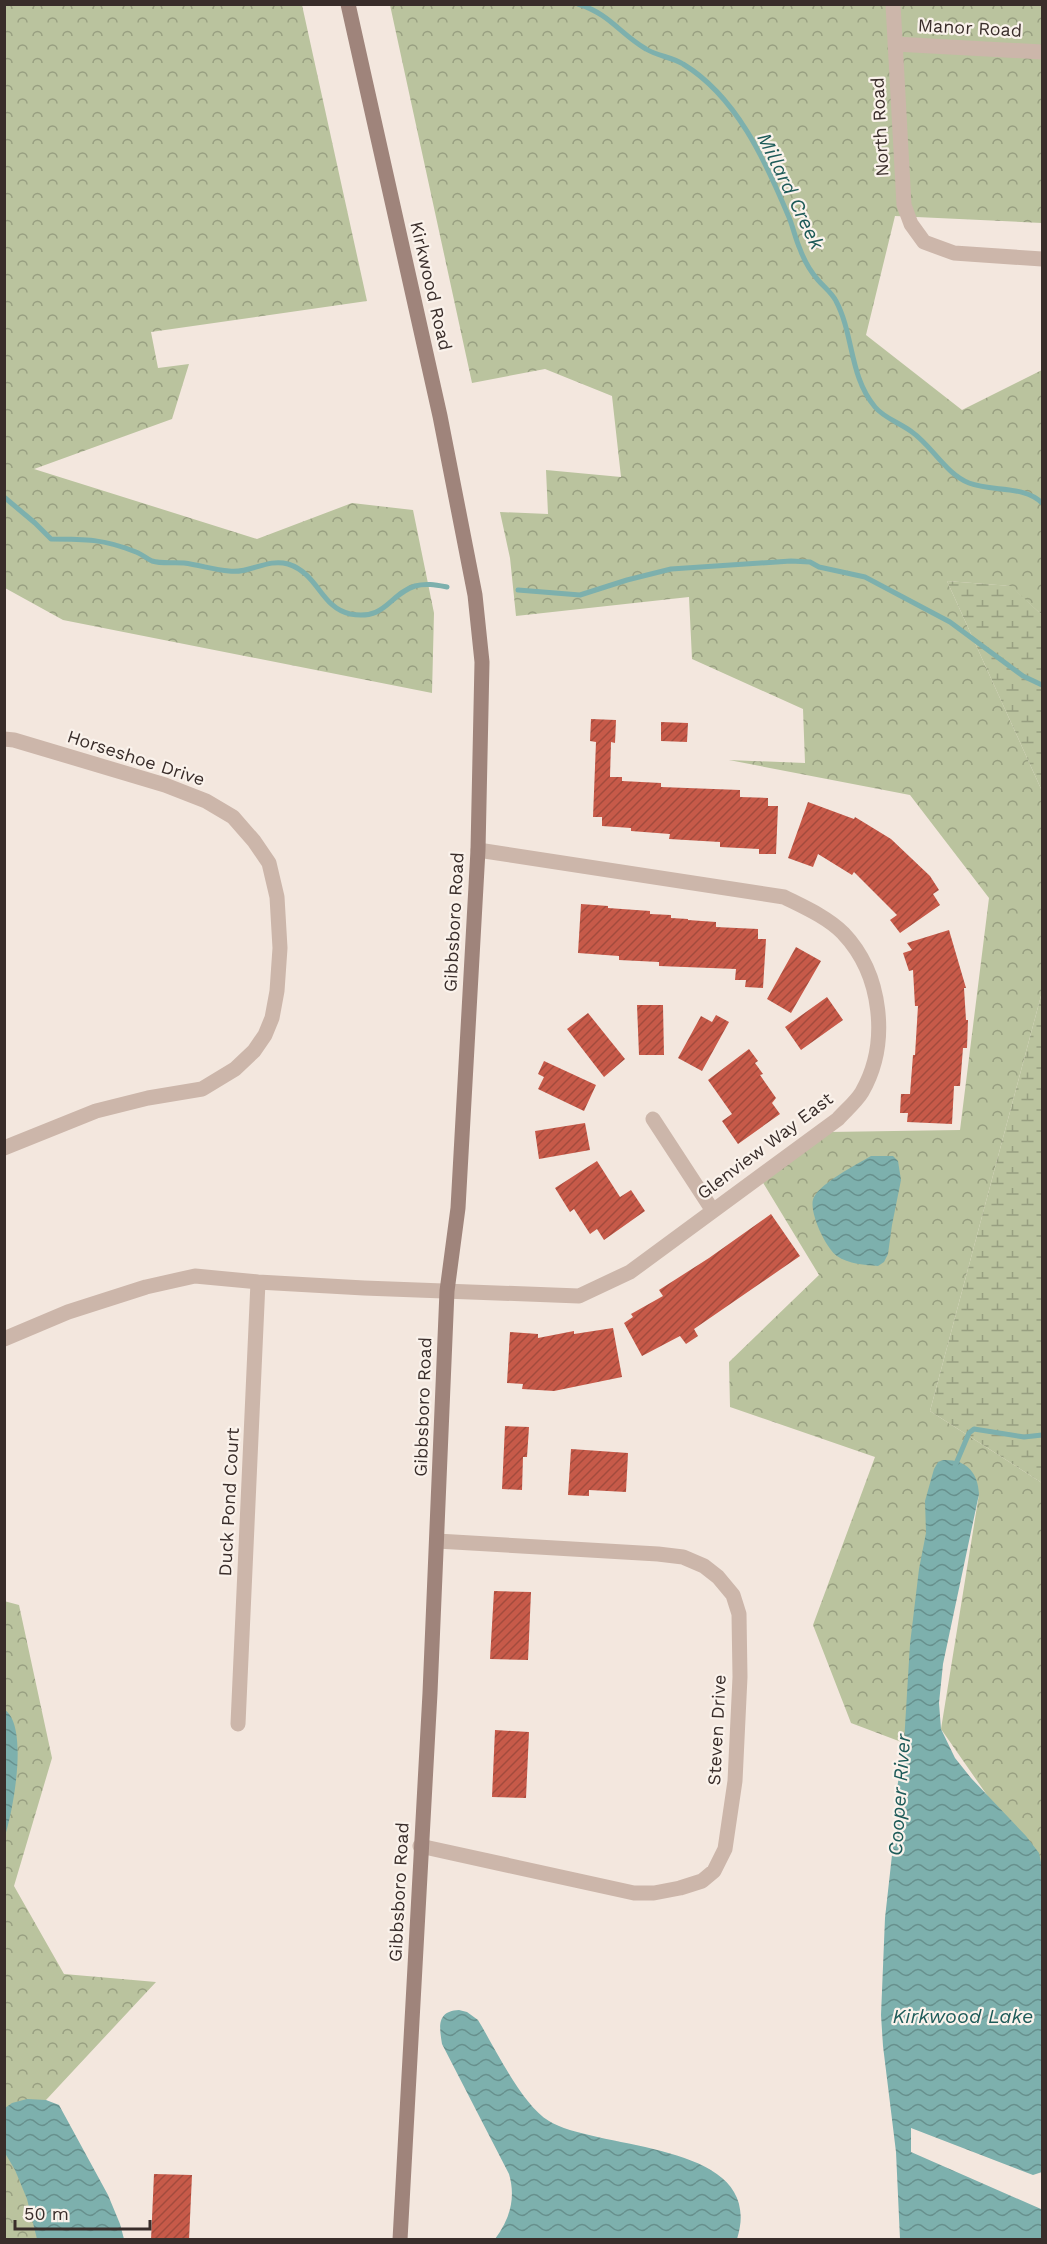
<svg xmlns="http://www.w3.org/2000/svg" width="1047" height="2244" viewBox="0 0 1047 2244" font-family="'Work Sans',sans-serif">
<defs>
<pattern id="forest-crowns" width="20" height="18" patternUnits="userSpaceOnUse" patternTransform="scale(1.5)"><rect width="20" height="18" fill="#bac39e"/><path d="M2 6a3 3 0 1 1 6 0M12 15a3 3 0 1 1 6 0" fill="none" stroke="#989f81"/></pattern>
<pattern id="wetland-marsh" width="20" height="14" patternUnits="userSpaceOnUse" patternTransform="scale(1.5)"><rect width="20" height="14" fill="#bac39e"/><path d="M1 5h8M5 5V1M11 12h8M15 12V8" fill="none" stroke="#989f81"/></pattern>
<pattern id="water-waves" width="16" height="10" patternUnits="userSpaceOnUse" patternTransform="scale(1.5)"><rect width="16" height="10" fill="#7db0ad"/><path d="M0 5q4-4 8 0t8 0" fill="none" stroke="#67908d"/></pattern>
<pattern id="building-hatch" width="6" height="6" patternUnits="userSpaceOnUse" patternTransform="scale(1.5)"><rect width="6" height="6" fill="#c75a49"/><path d="M-1 1l2-2M0 6l6-6M5 7l2-2" fill="none" stroke="#a34b3d"/></pattern>
</defs>
<rect width="100%" height="100%" fill="#f3e7de"/>
<path fill="url(#forest-crowns)" d="M 5,4 L 302,5 L 367,301 L 151,332 L 158,368 L 189,364 L 172,419 L 34,469 L 257,539 L 352,503 L 413,510 L 434,613 L 432,693 L 63,620 L 5,588 Z
M 390,5 L 1042,5 L 1042,223 L 895,216 L 866,335 L 962,410 L 1042,370 L 1042,615 L 1010,586 L 947,581 L 1042,791 L 1042,992 L 930,1411 L 1042,1483 L 1042,1874 L 941,1729 L 979,1494 L 904,1743 L 851,1723 L 813,1625 L 875,1457 L 730,1407 L 729,1362 L 819,1275 L 762,1181 L 828,1132 L 960,1130 L 989,898 L 910,795 L 729,760 L 805,763 L 803,709 L 692,659 L 689,597 L 516,616 L 510,558 L 500,512 L 548,514 L 546,470 L 621,477 L 612,396 L 545,369 L 472,383 Z
M 4,1601 L 19,1605 L 52,1758 L 14,1886 L 64,1974 L 156,1982 L 46,2100 L 111,2239 L 5,2239 Z"/>
<path fill="url(#wetland-marsh)" d="M 947,581 L 1011,586 L 1042,615 L 1042,791 Z
M 1042,992 L 1042,1483 L 930,1411 Z"/>
<path fill="url(#water-waves)" d="M 871,1156 L 893,1156 L 898,1161 L 901,1180 L 892,1225 L 888,1254 L 884,1262 L 878,1266 C 866,1265 848,1264 837,1256 C 826,1249 807,1209 814,1197 C 822,1182 856,1165 871,1156 Z
M 943,1460 C 966,1459 978,1472 979,1494 L 943,1664 L 939,1703 L 941,1729 L 955,1758 L 971,1778 L 1026,1836 L 1039,1853 L 1042,1867 L 1042,2172 L 1033,2175 L 911,2128 L 911,2152 L 1041,2209 L 1042,2239 L 900,2239 L 896,2152 L 883,2046 L 881,2015 L 885,1918 L 896,1819 L 897,1789 L 904,1743 L 910,1644 L 919,1569 L 926,1533 L 925,1501 L 934,1469 L 938,1462 Z
M 5,1710 C 29,1727 13,1811 5,1836 Z
M 459,2010 L 467,2012 L 478,2020 C 495,2048 522,2105 549,2121 C 597,2151 768,2140 737,2239 L 495,2239 C 510,2219 516,2198 509,2174 L 442,2044 C 439,2026 437,2011 459,2010 Z
M 27,2099 L 46,2100 L 59,2105 L 108,2195 L 120,2224 L 124,2239 L 37,2239 L 27,2199 L 15,2170 L 5,2153 L 5,2108 L 12,2103 Z"/>
<g fill="none" stroke-linecap="round" stroke-linejoin="round">
<path stroke="#7db0ad" stroke-width="5" d="M 578,4 C 610,14 620,34 646,49 C 657,56 672,57 683,64 C 736,96 765,160 788,215 C 793,226 795,238 800,249 C 804,260 811,272 818,280 C 824,287 832,293 836,301 C 854,335 849,376 875,407 C 884,418 900,423 912,432 C 932,446 946,474 969,483 C 992,492 1024,485 1042,503
M 4,497 L 35,523 L 51,539 C 85,539 104,539 136,552 C 142,554 147,559 152,561 C 162,564 174,562 184,563 C 200,565 214,570 229,571 C 250,574 267,558 288,564 C 319,574 320,607 350,614 C 386,621 389,594 415,586 C 426,583 436,585 447,587
M 518,590 L 580,595 L 627,580 L 671,569 L 791,561 L 810,562 L 819,567 L 865,577 L 950,622 L 1023,676 L 1042,685
M 955,1466 L 969,1433 L 974,1429 L 1024,1437 L 1042,1435"/>
</g>
<path fill="url(#building-hatch)" d="M 591,719 L 616,720 L 615,743 L 611,742 L 610,777 L 622,777 L 622,781 L 661,783 L 661,787 L 740,790 L 740,797 L 768,798 L 768,806 L 778,806 L 776,854 L 759,854 L 759,849 L 720,847 L 720,842 L 669,839 L 670,834 L 631,831 L 631,828 L 602,826 L 602,817 L 593,817 L 596,742 L 590,741 Z
M 661,722 L 688,723 L 687,742 L 661,741 Z
M 808,802 L 854,819 L 855,817 L 891,839 L 930,876 L 939,890 L 933,894 L 940,905 L 900,933 L 890,920 L 897,915 L 854,872 L 852,875 L 818,854 L 813,867 L 788,858 Z
M 581,904 L 608,906 L 608,908 L 650,911 L 650,914 L 671,915 L 671,918 L 688,919 L 688,920 L 716,922 L 716,927 L 758,929 L 758,939 L 766,939 L 763,988 L 745,987 L 746,980 L 735,980 L 736,969 L 659,966 L 659,962 L 619,960 L 619,956 L 578,953 Z
M 949,930 L 966,988 L 964,988 L 966,1020 L 968,1020 L 967,1048 L 963,1048 L 960,1086 L 954,1086 L 952,1124 L 907,1122 L 908,1113 L 900,1113 L 901,1094 L 910,1094 L 913,1055 L 915,1055 L 918,1006 L 915,1006 L 913,970 L 909,971 L 903,953 L 912,950 L 907,943 Z
M 796,947 L 821,961 L 791,1013 L 767,999 Z
M 827,997 L 843,1020 L 801,1050 L 785,1027 Z
M 637,1005 L 663,1005 L 664,1055 L 639,1055 Z
M 588,1013 L 625,1059 L 604,1077 L 567,1029 Z
M 716,1015 L 729,1022 L 702,1071 L 678,1058 L 701,1016 L 712,1022 Z
M 749,1049 L 758,1061 L 755,1063 L 763,1074 L 760,1075 L 776,1098 L 772,1103 L 780,1114 L 738,1144 L 722,1121 L 732,1114 L 708,1080 Z
M 544,1061 L 596,1085 L 584,1111 L 538,1089 L 544,1077 L 538,1074 Z
M 585,1123 L 590,1150 L 539,1159 L 535,1131 Z
M 597,1161 L 620,1197 L 631,1190 L 645,1211 L 604,1240 L 597,1229 L 590,1234 L 574,1209 L 570,1212 L 555,1188 Z
M 771,1214 L 800,1256 L 694,1329 L 698,1336 L 686,1344 L 680,1336 L 642,1356 L 624,1323 L 633,1317 L 631,1314 L 663,1296 L 659,1290 L 709,1258 Z
M 613,1328 L 622,1377 L 554,1391 L 522,1389 L 523,1384 L 507,1383 L 510,1332 L 538,1334 L 538,1338 L 574,1331 L 574,1334 Z
M 505,1426 L 529,1427 L 527,1457 L 523,1457 L 522,1490 L 502,1489 Z
M 571,1449 L 628,1453 L 626,1492 L 589,1490 L 589,1496 L 568,1495 Z
M 494,1591 L 531,1592 L 528,1660 L 490,1659 Z
M 495,1730 L 529,1732 L 526,1798 L 492,1797 Z
M 154,2174 L 192,2175 L 189,2240 L 151,2240 Z"/>
<g fill="none" stroke-linecap="round" stroke-linejoin="round">
<path stroke="#ccb6aa" stroke-width="15" d="M 893,4 L 904,205 L 911,224 L 924,242 L 954,253 L 1042,259
M 895,44 L 1042,52
M 4,739 L 14,740 L 165,785 L 206,801 L 233,817 L 254,841 L 269,863 L 277,897 L 280,948 L 277,991 L 272,1018 L 265,1035 L 254,1051 L 235,1069 L 202,1089 L 148,1098 L 96,1111 L 4,1148
M 653,1119 L 713,1211
M 4,1339 L 68,1312 L 146,1287 L 195,1276 L 258,1282 L 364,1288 L 579,1296 L 630,1272 L 838,1119 C 845,1111 856,1102 862,1092 C 890,1043 882,974 843,933 C 827,917 804,907 784,897 L 478,850
M 238,1724 L 258,1282
M 420,1846 L 634,1893 L 654,1893 L 680,1888 L 702,1881 L 714,1871 L 725,1849 L 735,1781 L 740,1677 L 739,1614 L 733,1595 L 718,1577 L 704,1566 L 683,1557 L 658,1554 L 437,1541"/>
<path stroke="#9f847b" stroke-width="15" d="M 348,4 L 440,416 L 475,595 L 482,662 L 478,850 L 458,1208 L 447,1291 L 430,1693 L 400,2240"/>
</g>
<g text-anchor="middle" stroke-width="4.5" stroke-linejoin="round" paint-order="stroke">
<g font-size="18" fill="#392d2a" stroke="#faf2eb">
<text transform="translate(970 28) rotate(3)" y="6">Manor Road</text>
<text transform="translate(880 127) rotate(-93)" y="6">North Road</text>
<text transform="translate(431 286) rotate(77)" y="6">Kirkwood Road</text>
<text transform="translate(136 758) rotate(18)" y="6">Horseshoe Drive</text>
<text transform="translate(454 922) rotate(-87)" y="6">Gibbsboro Road</text>
<text transform="translate(765 1146) rotate(-37)" y="6">Glenview Way East</text>
<text transform="translate(423 1407) rotate(-88)" y="6">Gibbsboro Road</text>
<text transform="translate(229 1502) rotate(-87)" y="6">Duck Pond Court</text>
<text transform="translate(717 1730) rotate(-87)" y="6">Steven Drive</text>
<text transform="translate(399 1892) rotate(-87)" y="6">Gibbsboro Road</text>
</g>
<g font-size="20" font-style="italic" fill="#1e5b59" stroke="#faf2eb">
<text transform="translate(791 191) rotate(64)" y="7">Millard Creek</text>
<text transform="translate(899 1795) rotate(-86)" y="7">Cooper River</text>
<text x="963" y="2023">Kirkwood Lake</text>
</g>
</g>
<rect width="1047" height="2244" fill="none" stroke="#392d2a" stroke-width="12"/>
<path d="M15 2220v9h135v-9" fill="none" stroke="#392d2a" stroke-width="3"/>
<text x="24" y="2220" font-size="18" fill="#392d2a" stroke="#faf2eb" stroke-width="4.5" paint-order="stroke">50 m</text>
</svg>
